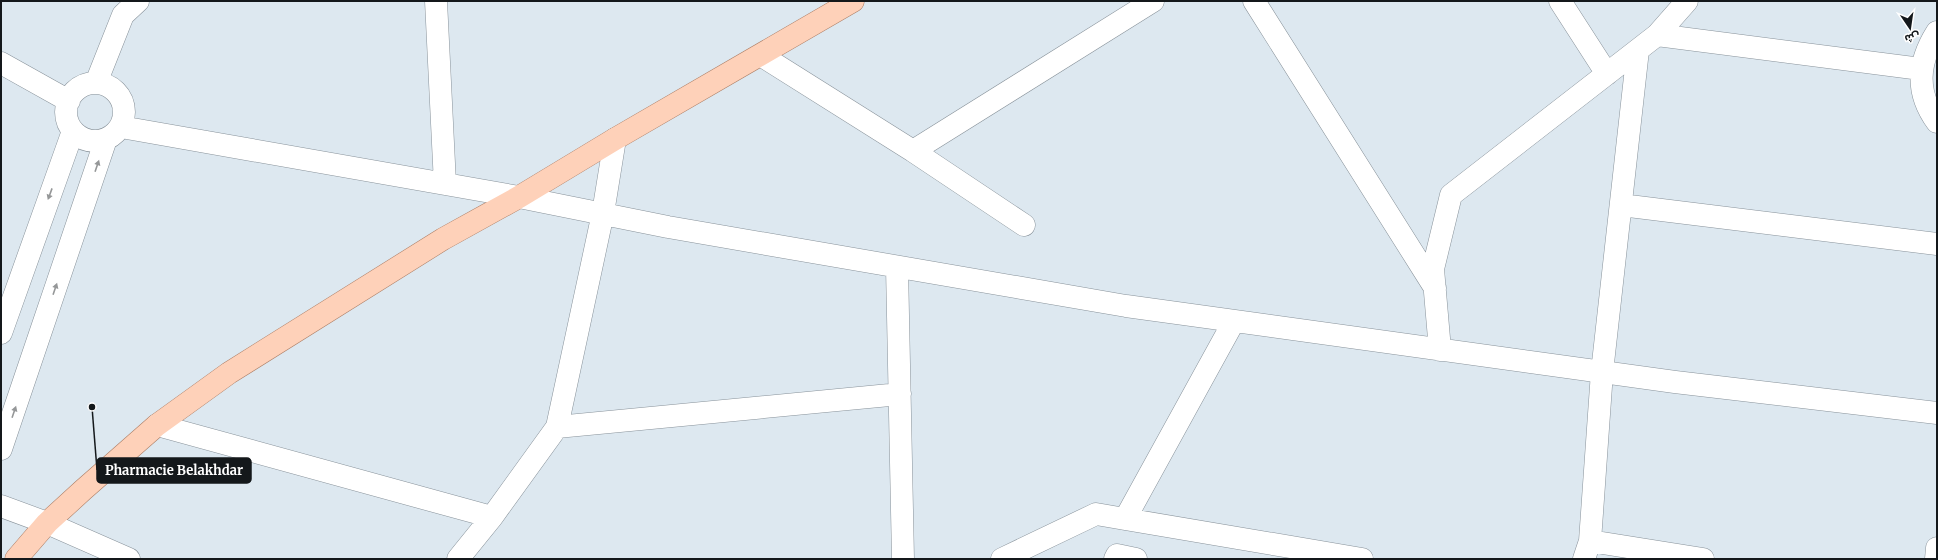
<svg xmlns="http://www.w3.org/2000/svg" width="1938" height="560" viewBox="0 0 1938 560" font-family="Merriweather,'Noto Sans Arabic',serif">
<rect width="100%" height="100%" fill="#dde8f0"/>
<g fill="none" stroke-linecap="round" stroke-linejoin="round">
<g stroke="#88929a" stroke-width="23">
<path id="street" d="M 436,1 L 445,184
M 1254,1 L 1435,288
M 1560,1 L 1607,74
M 1937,32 C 1918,62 1915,92 1937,122
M 1657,35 L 1921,69
M 762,56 L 913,151 L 1024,225
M 1,63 L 69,101
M 96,83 L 123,15 L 138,1
M66 112a29 29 0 1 1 58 0a29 29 0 1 1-58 0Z
M 121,127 L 519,197 L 668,227 L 1126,306 L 1675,382 L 1937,413
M 913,151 L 1153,1
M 1621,205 L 1937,244
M 897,267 L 903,559
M 1,333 L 73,131
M 1440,350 L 1433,269 L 1451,195 L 1657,35 L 1687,1
M 157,425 L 492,517
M 557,427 L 900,394
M 1,449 L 106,139
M 1,506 L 47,523 L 129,559
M 1125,519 L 1362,559
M 1590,541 L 1703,559
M 458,559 L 492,517 L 557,427 L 603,213 L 615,139
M 1002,559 L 1096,514 L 1125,519 L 1234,321
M 1115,559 L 1117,555 L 1136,559
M 1584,559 L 1590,541 L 1602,372 L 1638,50
M 1936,559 L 1937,548"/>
</g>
<g stroke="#ac7d64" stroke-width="23">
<path id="primary" d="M 16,559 L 47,523 L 83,490 L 157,425 L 229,373 L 443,239 L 519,197 L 615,139 L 853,1"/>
</g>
<use href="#street" stroke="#fff" stroke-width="22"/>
<use href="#primary" stroke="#fed1b9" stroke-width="22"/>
</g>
<defs><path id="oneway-solid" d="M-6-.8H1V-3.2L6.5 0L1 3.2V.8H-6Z"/></defs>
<g fill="#959798">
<use href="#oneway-solid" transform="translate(97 166) rotate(-71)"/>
<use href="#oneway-solid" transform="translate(50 194) rotate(110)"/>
<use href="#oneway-solid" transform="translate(55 289) rotate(-71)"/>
<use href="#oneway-solid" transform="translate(14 412) rotate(-71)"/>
</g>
<path fill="none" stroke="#14181b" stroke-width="1.5" d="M92 407L97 470"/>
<circle fill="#14181b" stroke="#fff" stroke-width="1.5" cx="92" cy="407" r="4"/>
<rect fill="#14181b" stroke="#14181b" stroke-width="1.5" x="97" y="458" width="154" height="25" rx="4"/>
<g font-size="13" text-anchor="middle" font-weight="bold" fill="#fff">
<text x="174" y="475">Pharmacie Belakhdar</text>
</g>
<rect width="1938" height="560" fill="none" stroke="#14181b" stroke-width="4"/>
<g transform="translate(1910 28) rotate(167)" stroke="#ffffff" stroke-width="3" paint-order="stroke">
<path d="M0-3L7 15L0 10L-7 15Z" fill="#14181b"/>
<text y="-6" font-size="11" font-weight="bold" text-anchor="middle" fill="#14181b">ش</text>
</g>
</svg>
